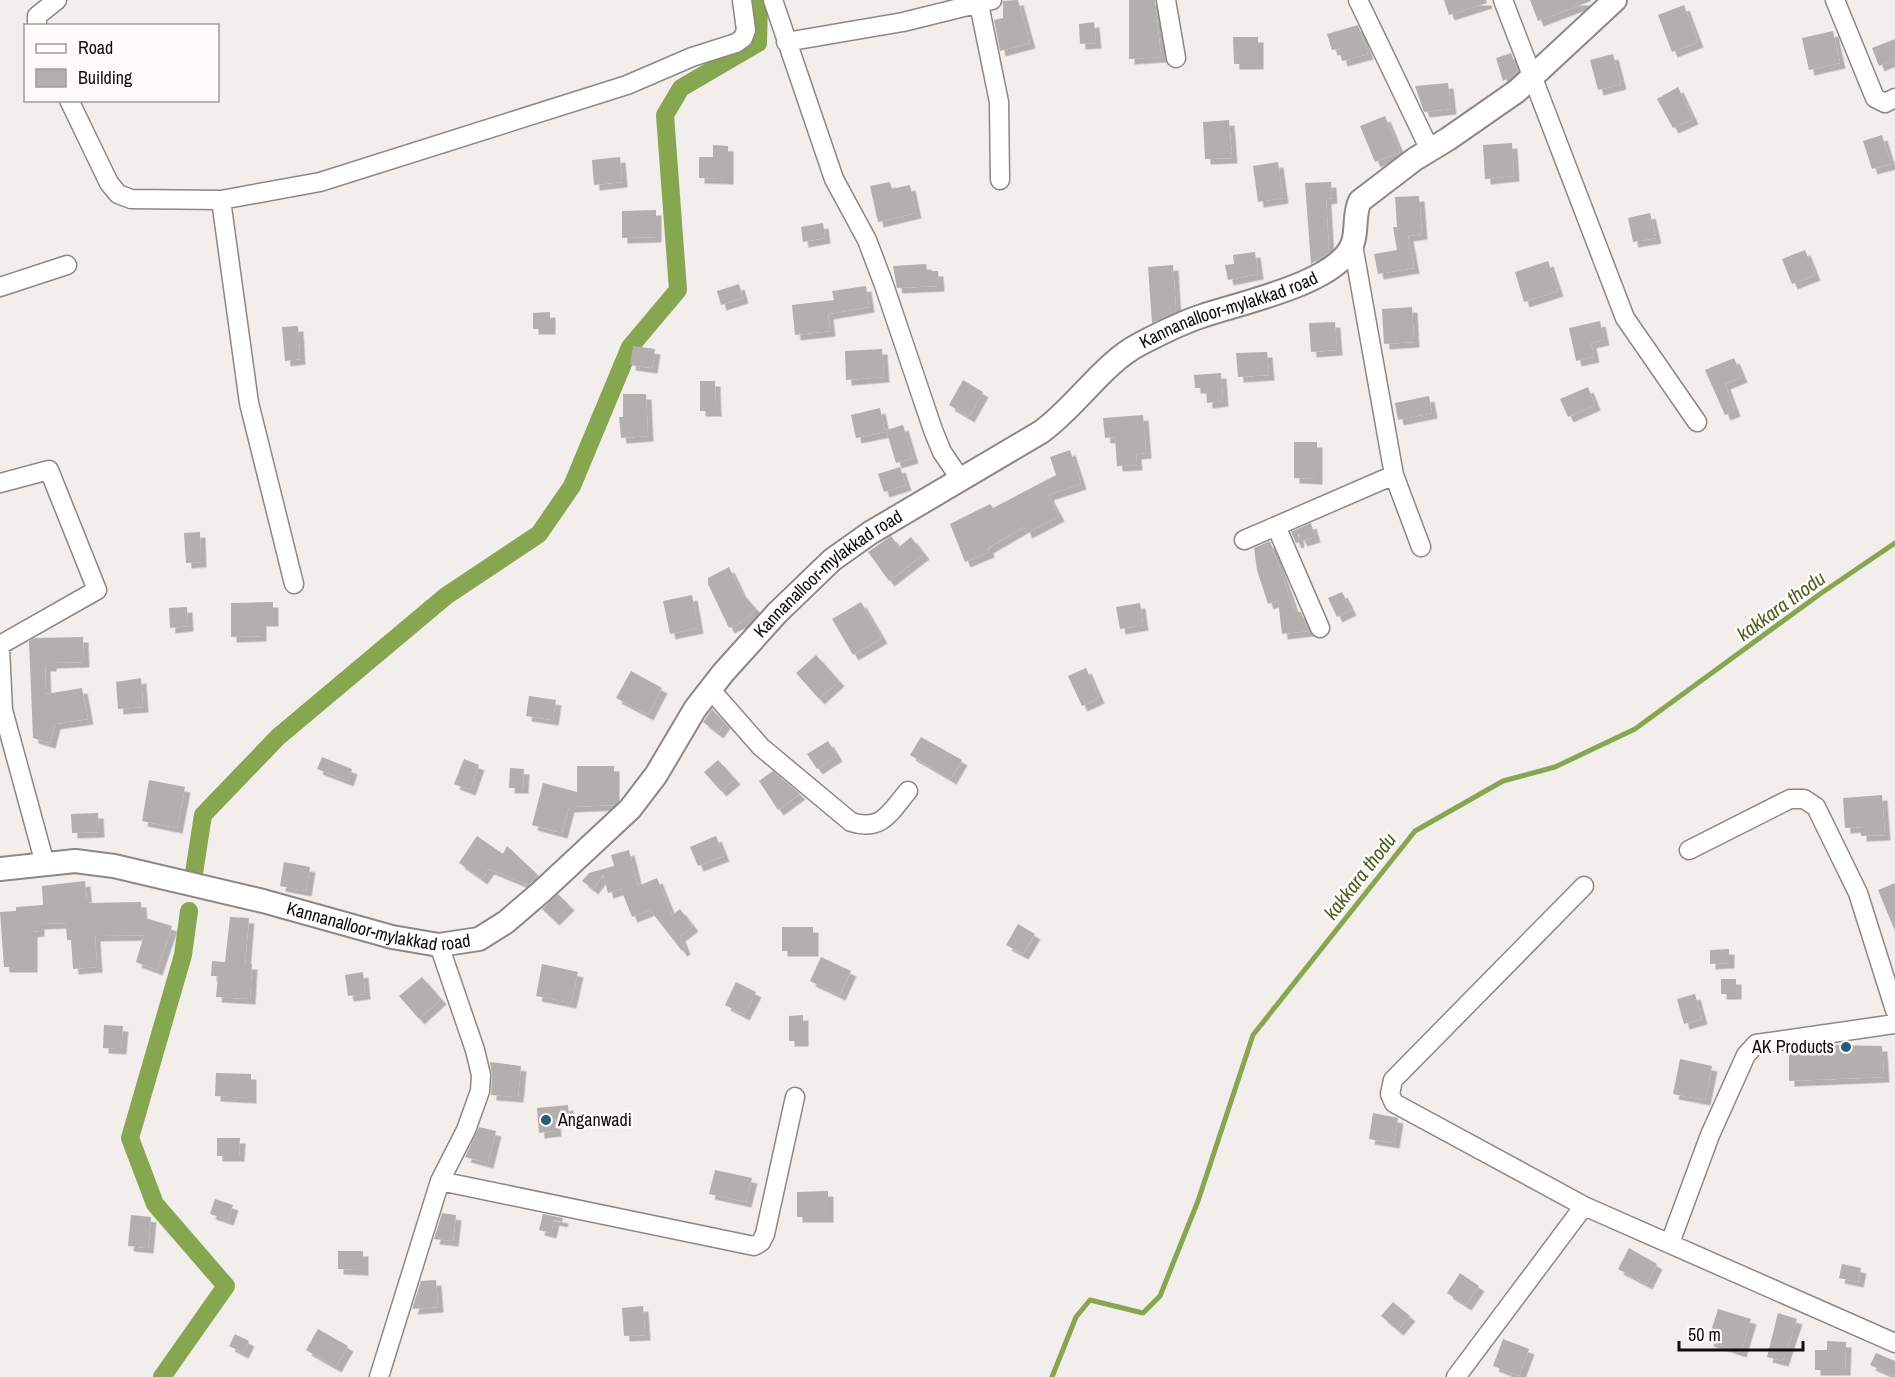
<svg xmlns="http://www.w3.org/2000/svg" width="1895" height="1377" viewBox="0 0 1895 1377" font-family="'Archivo Narrow',sans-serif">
<defs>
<filter id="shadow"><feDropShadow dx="5.5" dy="5.5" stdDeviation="0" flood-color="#0004"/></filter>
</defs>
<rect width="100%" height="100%" fill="#f2eeec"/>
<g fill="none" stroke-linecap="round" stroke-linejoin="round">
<path stroke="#86a750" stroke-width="5" d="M 1052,1377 L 1076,1317 L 1090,1300 L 1143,1313 L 1160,1296 L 1198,1201 L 1253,1035 L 1415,831 L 1503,781 L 1555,767 L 1635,729 L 1820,594 L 1895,543"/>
<path stroke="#86a750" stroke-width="18" d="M 194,873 L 203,815 L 278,737 L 446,596 L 539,534 L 572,486 L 630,347 L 678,290 L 665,115 L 681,88 L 758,43 L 759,0
M 162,1377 L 226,1286 L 155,1204 L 130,1138 L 183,955 L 189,911"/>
</g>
<path fill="#b1b0ad" filter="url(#shadow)" d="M 1018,0 L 1030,43 L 1000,51 L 994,20 L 1003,18 L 1003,1 Z
M 1129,0 L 1155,0 L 1161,57 L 1129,59 Z
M 1444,0 L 1486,0 L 1487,3 L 1449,15 Z
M 1530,0 L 1591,0 L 1591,1 L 1538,21 Z
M 1684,5 L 1698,42 L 1672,52 L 1658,15 Z
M 1094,22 L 1096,43 L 1080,44 L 1079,24 Z
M 1358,25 L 1368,54 L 1342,61 L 1339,49 L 1332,50 L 1327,34 Z
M 1833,31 L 1840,63 L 1809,70 L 1802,38 Z
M 1233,37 L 1258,37 L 1258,64 L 1234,64 Z
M 1895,39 L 1895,59 L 1879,66 L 1872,48 Z
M 1511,53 L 1518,71 L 1503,81 L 1496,58 Z
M 1613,54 L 1621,84 L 1598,90 L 1590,60 Z
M 1448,83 L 1451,109 L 1424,112 L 1415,86 Z
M 1678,87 L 1693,119 L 1673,128 L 1657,99 Z
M 1385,116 L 1400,152 L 1375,162 L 1360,126 Z
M 1229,120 L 1232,158 L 1205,159 L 1203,122 Z
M 1882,135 L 1891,164 L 1872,169 L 1863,141 Z
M 1512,143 L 1514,176 L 1485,179 L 1483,145 Z
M 713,145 L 728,146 L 728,179 L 699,178 L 699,157 L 713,157 Z
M 620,157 L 622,182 L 594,185 L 592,160 Z
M 1278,162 L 1283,198 L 1258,202 L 1253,166 Z
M 890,182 L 892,189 L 910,185 L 916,213 L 878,222 L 870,186 Z
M 1331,182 L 1332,198 L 1326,199 L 1329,252 L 1311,264 L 1305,183 Z
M 1419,196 L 1422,234 L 1408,236 L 1414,268 L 1378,274 L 1374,254 L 1397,250 L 1393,227 L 1397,227 L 1395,197 Z
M 656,210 L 656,237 L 622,238 L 622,211 Z
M 1650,213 L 1656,238 L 1633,242 L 1628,218 Z
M 823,223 L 825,238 L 803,242 L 801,227 Z
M 1805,250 L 1815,275 L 1792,284 L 1782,259 Z
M 1255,252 L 1258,274 L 1228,280 L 1225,265 L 1234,264 L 1233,255 Z
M 1548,261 L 1558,291 L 1524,302 L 1515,272 Z
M 926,264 L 927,271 L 938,271 L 939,286 L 897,288 L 893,266 Z
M 1173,265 L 1176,311 L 1152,323 L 1148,267 Z
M 739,284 L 743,298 L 721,305 L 717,291 Z
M 866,286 L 869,307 L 828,314 L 830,331 L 795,335 L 792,305 L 834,300 L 832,291 Z
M 1412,307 L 1414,342 L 1384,344 L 1382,309 Z
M 550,312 L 550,329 L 533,329 L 533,313 Z
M 1600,321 L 1604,340 L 1591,343 L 1594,357 L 1576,361 L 1569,328 Z
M 1335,322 L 1337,350 L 1311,352 L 1309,323 Z
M 298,326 L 300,359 L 285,361 L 282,327 Z
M 633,346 L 655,349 L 652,368 L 630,365 Z
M 882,349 L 884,377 L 846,380 L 845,351 Z
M 1267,352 L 1269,375 L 1238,377 L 1236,353 Z
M 1734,358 L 1742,377 L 1725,384 L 1735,411 L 1725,415 L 1705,370 Z
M 1221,373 L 1223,401 L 1207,403 L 1206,388 L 1195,388 L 1194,375 Z
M 963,380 L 983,392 L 969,417 L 949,405 Z
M 700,381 L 715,381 L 716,411 L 700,411 Z
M 1588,387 L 1595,405 L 1568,417 L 1560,399 Z
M 623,394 L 646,394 L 648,436 L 621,438 L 619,417 L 623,417 Z
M 1429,396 L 1432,413 L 1398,420 L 1395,403 Z
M 880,408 L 885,432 L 856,438 L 851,415 Z
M 1143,415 L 1146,453 L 1136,454 L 1137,465 L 1117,466 L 1115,437 L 1105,438 L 1103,418 Z
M 903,425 L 913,458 L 896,463 L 886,430 Z
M 1294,442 L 1317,442 L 1317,479 L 1294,478 Z
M 1070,450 L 1081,484 L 1048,495 L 1059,516 L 1027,533 L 1024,527 L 988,548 L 989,552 L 965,562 L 950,524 L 990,504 L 993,508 L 1056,475 L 1050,457 Z
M 900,467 L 906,485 L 884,492 L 878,474 Z
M 1311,523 L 1315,537 L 1302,541 L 1298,533 L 1299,542 L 1296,543 L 1291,532 Z
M 200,532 L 201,562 L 186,563 L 184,533 Z
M 891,536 L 899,547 L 911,537 L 924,554 L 889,581 L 868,552 Z
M 1270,541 L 1295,612 L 1301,612 L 1308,631 L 1282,634 L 1278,600 L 1268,604 L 1257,570 L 1254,548 Z
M 729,567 L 741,592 L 756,609 L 742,622 L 729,628 L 708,584 L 708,578 Z
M 1342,592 L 1351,610 L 1337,617 L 1328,598 Z
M 692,595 L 698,628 L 670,634 L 663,601 Z
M 273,602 L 273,621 L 261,621 L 261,636 L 231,637 L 231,603 Z
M 861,602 L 882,638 L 853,655 L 832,619 Z
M 1140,603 L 1143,625 L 1120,629 L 1116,607 Z
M 187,607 L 188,626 L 170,628 L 169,608 Z
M 83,637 L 84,662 L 51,663 L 51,666 L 45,666 L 46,694 L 82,688 L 88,719 L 55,724 L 50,743 L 33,738 L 29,641 L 35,638 Z
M 816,655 L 839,681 L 819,699 L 796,673 Z
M 1086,668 L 1099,698 L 1082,706 L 1068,676 Z
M 631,671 L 662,688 L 648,715 L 616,698 Z
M 141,678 L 143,707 L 118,709 L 116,682 Z
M 529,696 L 556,700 L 553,720 L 526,716 Z
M 712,709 L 725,723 L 718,733 L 703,722 Z
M 921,737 L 962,760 L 951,779 L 910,755 Z
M 828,741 L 837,756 L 817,769 L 807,754 Z
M 322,757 L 352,769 L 348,781 L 317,769 Z
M 464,759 L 479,765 L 470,790 L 454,784 Z
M 718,760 L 735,779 L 721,791 L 704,772 Z
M 577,766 L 614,766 L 614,805 L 569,807 L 562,833 L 532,825 L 543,783 L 577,792 Z
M 510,768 L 524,769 L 523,788 L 509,788 Z
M 773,771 L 800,794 L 778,810 L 759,781 Z
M 149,780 L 185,787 L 177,828 L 142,821 Z
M 1882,795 L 1885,835 L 1861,836 L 1861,827 L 1845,828 L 1843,798 Z
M 98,813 L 99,832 L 72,833 L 71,814 Z
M 477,836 L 503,854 L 507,846 L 537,874 L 535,879 L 528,885 L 489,869 L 482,879 L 459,863 Z
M 716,836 L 724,856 L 698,866 L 690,847 Z
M 629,850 L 638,886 L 657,878 L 672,915 L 680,909 L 693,926 L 680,936 L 685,949 L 682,951 L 650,910 L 632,917 L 621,889 L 608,893 L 603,875 L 593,889 L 582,881 L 589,873 L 614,866 L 611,855 Z
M 284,862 L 310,867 L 306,891 L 280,886 Z
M 85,881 L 87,903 L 141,902 L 142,917 L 172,926 L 157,970 L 136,962 L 144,935 L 95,936 L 97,967 L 73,969 L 71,940 L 67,940 L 66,923 L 39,924 L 39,931 L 32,932 L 32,967 L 4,967 L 0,912 L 16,911 L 16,907 L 43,905 L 42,886 Z
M 1895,883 L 1895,931 L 1878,890 Z
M 558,894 L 569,905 L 554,920 L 542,909 Z
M 230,917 L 249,918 L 245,964 L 252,964 L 250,999 L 216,997 L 218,976 L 211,976 L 212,961 L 225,962 Z
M 1018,924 L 1035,934 L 1023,954 L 1006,945 Z
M 782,927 L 813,927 L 813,951 L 782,951 Z
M 1729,949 L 1729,963 L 1710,964 L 1710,950 Z
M 821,957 L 851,971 L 840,995 L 810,981 Z
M 542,964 L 578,972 L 571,1003 L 536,996 Z
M 363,972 L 365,994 L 348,996 L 345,975 Z
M 422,977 L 441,999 L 419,1019 L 399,996 Z
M 1721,979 L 1736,979 L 1736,994 L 1721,994 Z
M 736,982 L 756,992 L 744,1015 L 725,1005 Z
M 1695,994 L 1702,1019 L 1684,1024 L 1677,999 Z
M 803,1015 L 803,1041 L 789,1041 L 789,1016 Z
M 104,1025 L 123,1026 L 121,1049 L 103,1048 Z
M 1834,1045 L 1882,1046 L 1884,1077 L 1789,1081 L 1789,1051 L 1834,1049 Z
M 1680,1059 L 1712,1066 L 1705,1100 L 1673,1094 Z
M 490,1062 L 521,1066 L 518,1097 L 491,1095 L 492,1075 Z
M 216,1073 L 251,1074 L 251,1098 L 215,1096 Z
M 568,1105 L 569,1119 L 555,1119 L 556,1131 L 539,1133 L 537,1108 Z
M 1373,1113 L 1398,1118 L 1394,1143 L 1369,1139 Z
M 479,1127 L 496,1131 L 488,1163 L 465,1157 Z
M 217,1138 L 240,1138 L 239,1156 L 217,1156 Z
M 715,1170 L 752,1178 L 746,1202 L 709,1194 Z
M 828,1191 L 828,1217 L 797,1217 L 797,1192 Z
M 215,1199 L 233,1205 L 228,1220 L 210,1214 Z
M 442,1213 L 456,1215 L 453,1241 L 434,1239 Z
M 543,1214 L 563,1218 L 562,1222 L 554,1220 L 551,1233 L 539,1230 Z
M 131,1215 L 151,1217 L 148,1248 L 128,1246 Z
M 1629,1248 L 1657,1264 L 1647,1284 L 1618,1269 Z
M 338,1251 L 363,1251 L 363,1270 L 338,1269 Z
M 1842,1264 L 1861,1268 L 1858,1282 L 1839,1278 Z
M 1460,1273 L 1479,1286 L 1466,1305 L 1447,1293 Z
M 436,1280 L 438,1307 L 412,1309 L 421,1281 Z
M 1393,1302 L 1410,1316 L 1398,1330 L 1381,1316 Z
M 643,1306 L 645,1335 L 624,1336 L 622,1308 Z
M 1718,1309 L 1751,1319 L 1741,1352 L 1708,1341 Z
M 1778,1313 L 1797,1319 L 1783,1361 L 1767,1357 Z
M 318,1329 L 348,1346 L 336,1367 L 306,1350 Z
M 235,1334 L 249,1341 L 243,1353 L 229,1346 Z
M 1503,1339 L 1529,1349 L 1519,1376 L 1493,1366 Z
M 1827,1341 L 1846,1342 L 1845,1370 L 1815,1370 L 1815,1350 L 1827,1350 Z
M 1876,1353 L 1895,1361 L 1895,1376 L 1870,1365 Z"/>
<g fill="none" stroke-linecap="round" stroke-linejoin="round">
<g stroke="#8b8886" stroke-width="21">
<path id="minor" d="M 773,0 L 834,179 L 867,240 L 884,285 L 933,430 L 942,452 L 961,480
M 1166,0 L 1176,58
M 1358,0 L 1430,150
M 1503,0 L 1625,318 L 1697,422
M 1835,0 L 1875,98 L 1885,103 L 1895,98
M 979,4 L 999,102 L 1000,180
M 37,26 L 37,16 L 57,0
M 786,42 L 903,22 L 992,0
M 69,100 L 109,183 L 118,194 L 131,199 L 221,200 L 320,182 L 627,85 L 692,57 L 736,43 L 743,38 L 746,30 L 742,0
M 221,200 L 249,403 L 294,584
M 1353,245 L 1394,475 L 1421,547
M 0,287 L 67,265
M 0,483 L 49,470 L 97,590 L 0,645
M 1276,526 L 1320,628
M 1244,540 L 1394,475
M 0,648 L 3,710 L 45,864
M 710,689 L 761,747 L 851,822 C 882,832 890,812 908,791
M 1689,850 L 1790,799 L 1804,799 L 1816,807 L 1858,893 L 1895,1010
M 1584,886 L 1393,1080 L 1390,1094 L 1394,1103 L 1584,1206 L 1895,1343
M 440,1181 L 754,1246 L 761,1242 L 765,1234 L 795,1097
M 1670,1243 L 1710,1135 L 1746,1055 L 1756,1044 L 1895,1024
M 379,1377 L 440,1181 L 466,1130 L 480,1091 L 481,1075 L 475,1050 L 439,945
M 1456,1377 L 1584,1206"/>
</g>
<g stroke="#8b8886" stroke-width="26">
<g id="major">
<path id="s1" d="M 0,869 L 75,861 L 114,866 L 263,901 L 392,937 L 439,945 L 479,939 L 506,922 L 541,892 L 630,809 L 656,775 L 695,709 L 723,673 L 777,613 L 832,560 L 870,533 L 1041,432 C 1076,407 1103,363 1140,344 C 1159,334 1181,323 1202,316 C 1240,303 1337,283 1352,245 C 1358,231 1353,215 1360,201 L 1415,159 L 1448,139 L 1517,91 L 1615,0"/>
</g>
</g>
<use href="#minor" stroke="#fff" stroke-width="18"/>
<use href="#major" stroke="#fff" stroke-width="22"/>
</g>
<g fill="#255e78" stroke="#fffbf9" stroke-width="2">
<circle cx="1846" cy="1047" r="6"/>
<circle cx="546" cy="1120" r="6"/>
</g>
<g text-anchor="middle" stroke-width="5" stroke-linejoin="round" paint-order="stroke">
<g font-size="18" fill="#0f0e0d" stroke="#fffbf9">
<text dy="6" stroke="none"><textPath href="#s1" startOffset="1485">Kannanalloor-mylakkad road</textPath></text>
<text dy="6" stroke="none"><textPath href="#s1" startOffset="1000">Kannanalloor-mylakkad road</textPath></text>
<text dy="6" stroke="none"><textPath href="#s1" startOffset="387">Kannanalloor-mylakkad road</textPath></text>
</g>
<g font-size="18" fill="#0f0e0d" stroke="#fffbf9" text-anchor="end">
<text x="1834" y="1053">AK Products</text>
<text x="558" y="1126" text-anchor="start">Anganwadi</text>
</g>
<g font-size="20" font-style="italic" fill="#485f22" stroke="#fffbf9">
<text transform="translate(1781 606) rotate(-36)" y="7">kakkara thodu</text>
<text transform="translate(1360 876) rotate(-52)" y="7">kakkara thodu</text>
</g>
</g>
<rect x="24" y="24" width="195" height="78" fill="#fffbf9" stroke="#9f9c9b" stroke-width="1.5"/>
<rect x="36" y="44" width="30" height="9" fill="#ffffff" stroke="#9f9c9b" stroke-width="1.5"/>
<text x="78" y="54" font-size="18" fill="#0f0e0d">Road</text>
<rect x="36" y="69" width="30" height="18" fill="#b1b0ad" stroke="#9f9c9b" stroke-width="1.5"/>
<text x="78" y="84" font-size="18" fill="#0f0e0d">Building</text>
<path d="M1679 1341v9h124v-9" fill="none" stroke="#0f0e0d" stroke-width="3"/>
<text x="1688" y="1341" font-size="18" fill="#0f0e0d" stroke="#fffbf9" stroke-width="4.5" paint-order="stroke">50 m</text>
</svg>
